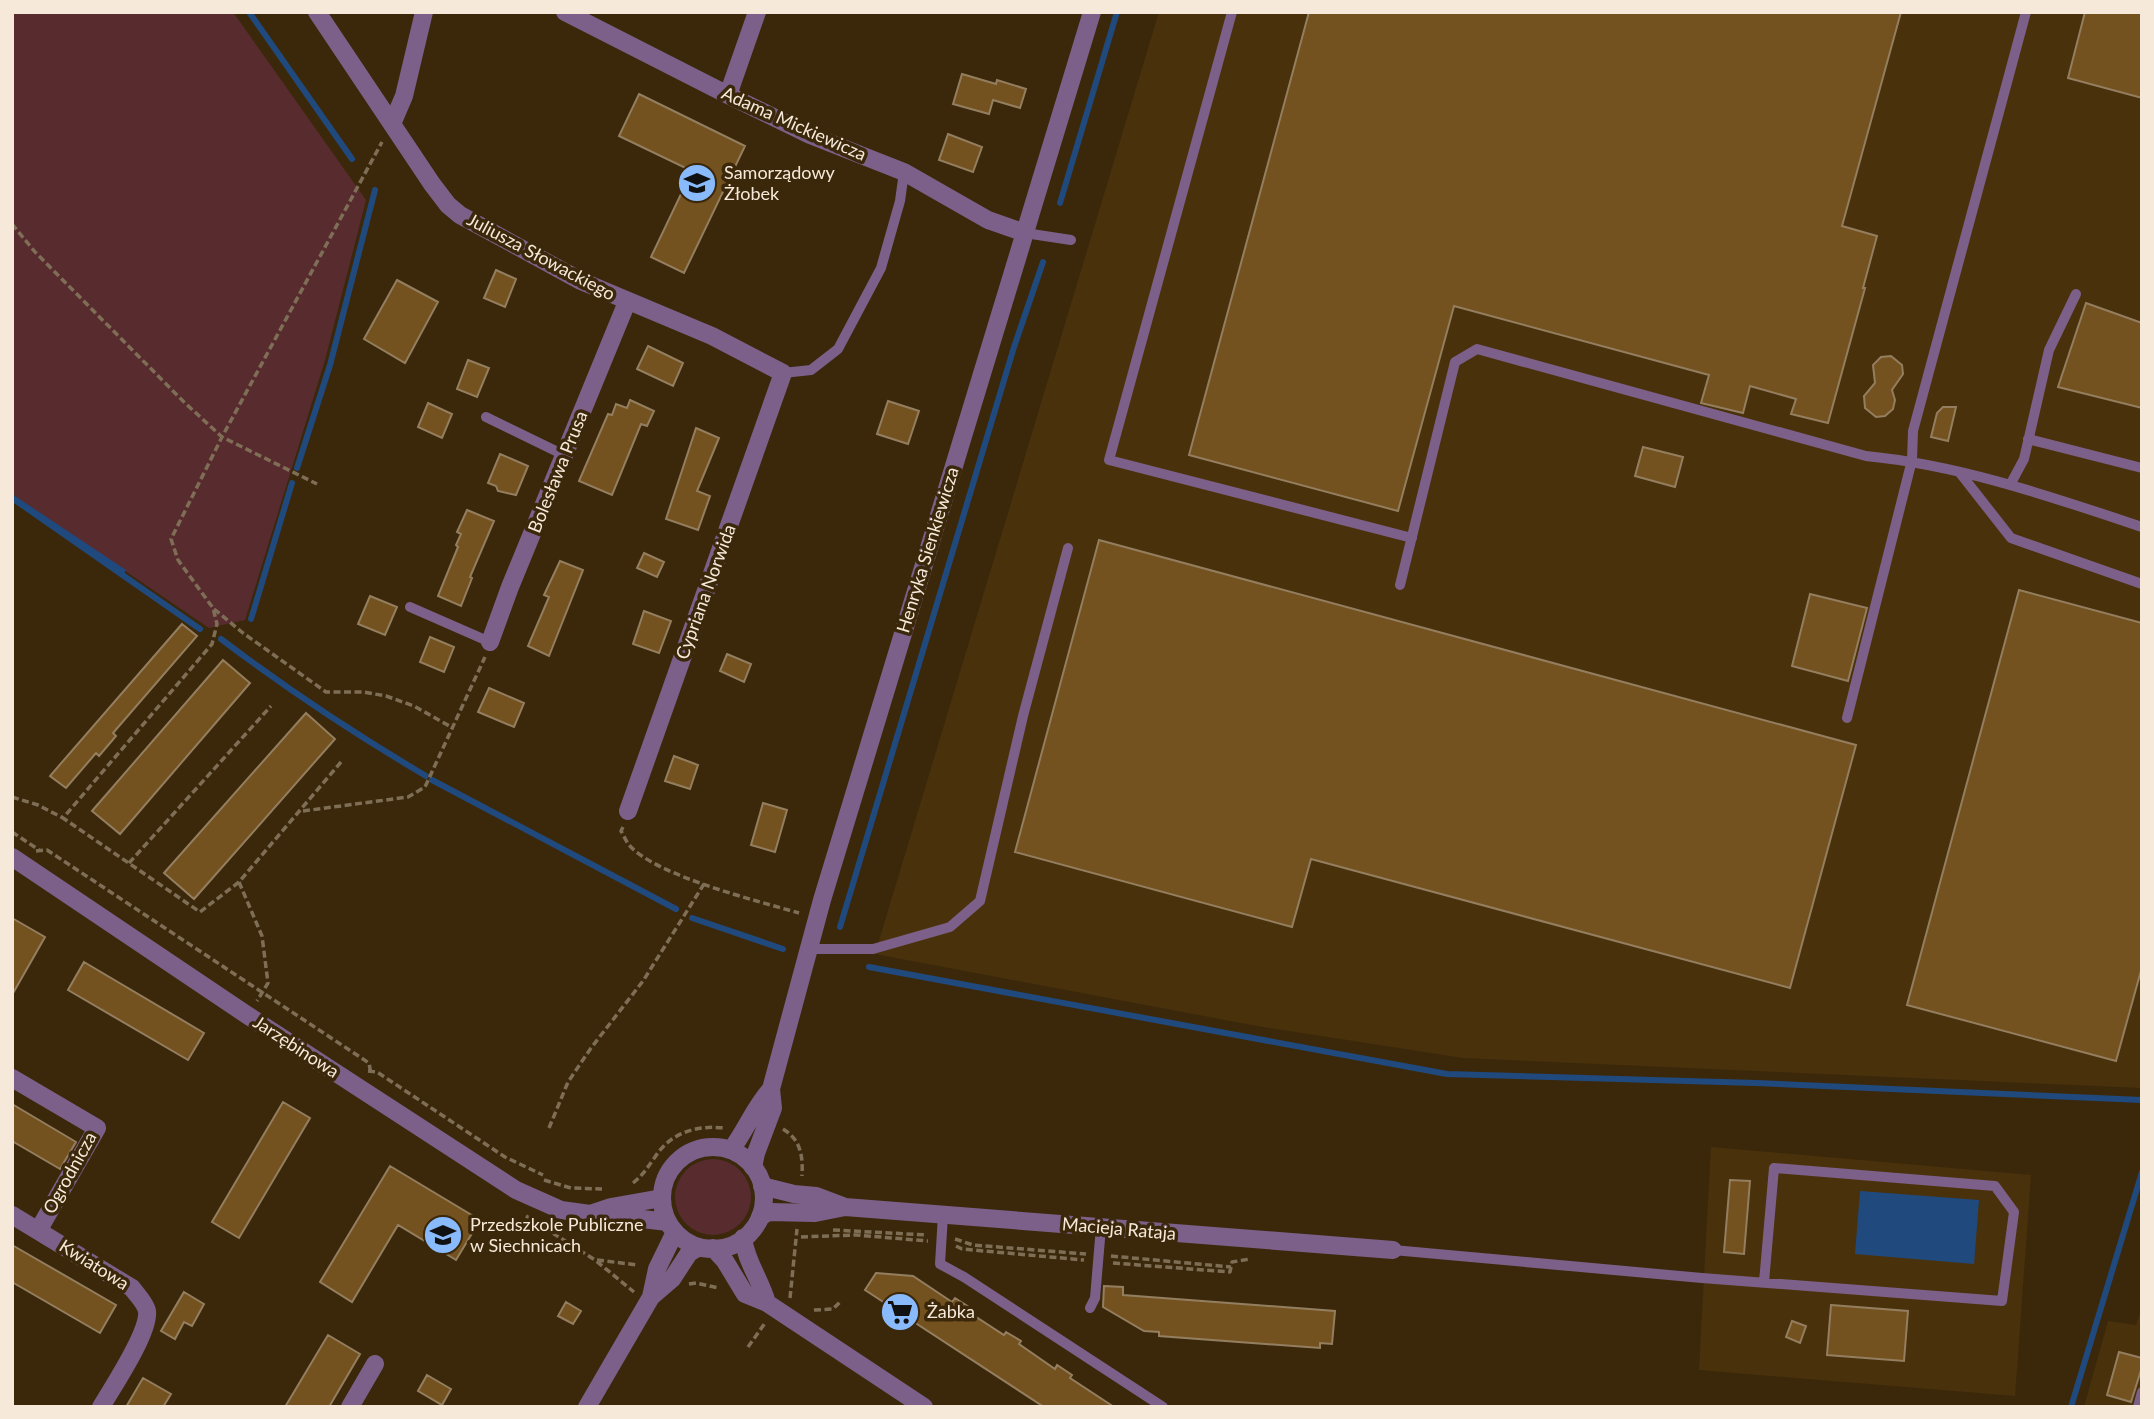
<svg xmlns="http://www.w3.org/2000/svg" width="2154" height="1419" viewBox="0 0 2154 1419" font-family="Lato,sans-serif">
<rect width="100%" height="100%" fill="#3b280b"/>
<path fill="#49310b" d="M 1159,12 L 2142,12 L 2142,1088 L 1463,1058 L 1257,1026 L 875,954 Z
M 1711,1147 L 2031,1175 L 2015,1396 L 1699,1370 Z
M 2142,1307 L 2142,1407 L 2084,1407 L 2108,1321 L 2136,1325 Z"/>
<path fill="#582b2f" d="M 12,12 L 233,12 L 366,200 L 325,360 L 245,620 L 209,628 L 12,494 Z
M675 1197a38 38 0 1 1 76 0a38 38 0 1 1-76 0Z"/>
<path fill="#204a7e" d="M 12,494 L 126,570 L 123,575 L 50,526 L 12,498 Z
M 1860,1191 L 1979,1200 L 1974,1264 L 1855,1254 Z"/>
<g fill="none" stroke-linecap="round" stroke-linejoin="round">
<path stroke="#204a7e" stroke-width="6" d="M 249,12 L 352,159
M 1060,203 L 1117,12
M 297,468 L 330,365 L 375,190
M 12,498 L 200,629
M 251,619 L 292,483
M 221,639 C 287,689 355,734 426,776
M 432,780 L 676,909
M 692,918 L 783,949
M 840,927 L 1014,347 L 1043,262
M 869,967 L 1447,1074 L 1756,1083 L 2142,1100
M 2071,1407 L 2142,1172"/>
</g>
<path fill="#73521f" stroke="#947e60" stroke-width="2" d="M 1309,12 L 1901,12 L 1842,226 L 1877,236 L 1863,288 L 1865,288 L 1828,423 L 1791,414 L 1796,399 L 1750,386 L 1743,413 L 1701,403 L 1709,375 L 1454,306 L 1398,511 L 1189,455 Z
M 2085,12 L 2142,12 L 2142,98 L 2068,78 Z
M 962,74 L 996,84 L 997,80 L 1026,89 L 1020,108 L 993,100 L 989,114 L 953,104 Z
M 639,94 L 745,146 L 684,273 L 651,257 L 692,171 L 619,136 Z
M 948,134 L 982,147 L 973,172 L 939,160 Z
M 496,270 L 516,279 L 505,307 L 484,298 Z
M 397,280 L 438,302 L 405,363 L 364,339 Z
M 2086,303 L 2142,323 L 2142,408 L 2058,387 Z
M 648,346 L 683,363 L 673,386 L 637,369 Z
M 1891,356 L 1902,365 L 1903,374 L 1892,390 L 1895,400 L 1893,409 L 1885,416 L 1876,417 L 1865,408 L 1864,396 L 1875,383 L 1873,365 L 1881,357 Z
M 468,360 L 489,368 L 477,397 L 457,389 Z
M 630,400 L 654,411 L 647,426 L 641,424 L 612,495 L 579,481 L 608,414 L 612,415 L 616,404 L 627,408 Z
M 888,401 L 919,411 L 908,444 L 877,434 Z
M 428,403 L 452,414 L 442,438 L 418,427 Z
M 1943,407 L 1956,407 L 1948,441 L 1931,437 L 1937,413 Z
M 696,428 L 719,438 L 697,491 L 710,496 L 698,530 L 666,519 Z
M 1643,447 L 1683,457 L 1675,487 L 1635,476 Z
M 500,454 L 528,466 L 516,495 L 498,491 L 496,486 L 488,483 Z
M 467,510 L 494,521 L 470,577 L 472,578 L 461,606 L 438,596 L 458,547 L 456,545 L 461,534 L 457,532 Z
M 1099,540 L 1856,745 L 1790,988 L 1311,859 L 1292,927 L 1015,852 Z
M 644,553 L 664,562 L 657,577 L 637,568 Z
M 560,561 L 583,570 L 549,656 L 528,646 L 549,597 L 544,595 Z
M 2019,590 L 2142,623 L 2142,967 L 2116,1061 L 1907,1005 Z
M 1810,594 L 1867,608 L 1848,681 L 1792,666 Z
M 370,596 L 397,607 L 385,635 L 358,624 Z
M 644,611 L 671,621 L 659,653 L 633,644 Z
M 182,624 L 197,636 L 113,733 L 116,736 L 99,756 L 96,753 L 66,788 L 50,776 Z
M 430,637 L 454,647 L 444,672 L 420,662 Z
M 727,654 L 751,664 L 744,682 L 720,671 Z
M 223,660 L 250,683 L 120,834 L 92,811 Z
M 489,688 L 524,703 L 514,727 L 478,712 Z
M 306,713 L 335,739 L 194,899 L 164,873 Z
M 674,756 L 698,765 L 690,789 L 665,781 Z
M 763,803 L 787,810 L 775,852 L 751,845 Z
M 12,918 L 45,937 L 12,995 Z
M 84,962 L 204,1033 L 188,1060 L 68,990 Z
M 283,1102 L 310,1118 L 239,1238 L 212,1222 Z
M 12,1104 L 76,1142 L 60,1169 L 12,1141 Z
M 390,1166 L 480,1220 L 456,1260 L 398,1225 L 352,1302 L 320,1282 Z
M 1730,1180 L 1750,1181 L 1744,1254 L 1724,1252 Z
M 12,1245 L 116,1305 L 100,1333 L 12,1282 Z
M 876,1273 L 913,1276 L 952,1302 L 955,1298 L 969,1307 L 967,1311 L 1004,1335 L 1006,1332 L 1021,1341 L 1019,1344 L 1055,1369 L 1057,1365 L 1072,1375 L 1070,1378 L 1114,1407 L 1044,1407 L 865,1290 Z
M 1104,1286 L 1123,1287 L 1123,1295 L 1335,1311 L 1332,1344 L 1320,1343 L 1320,1348 L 1159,1336 L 1159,1332 L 1144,1331 L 1103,1307 Z
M 184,1292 L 204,1304 L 192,1326 L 184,1322 L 175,1339 L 161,1331 Z
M 566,1302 L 581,1311 L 573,1324 L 558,1316 Z
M 1831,1305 L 1908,1311 L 1904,1361 L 1827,1355 Z
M 1792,1321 L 1806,1326 L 1800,1343 L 1786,1337 Z
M 328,1335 L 360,1354 L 329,1407 L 285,1407 Z
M 2119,1352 L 2142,1358 L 2142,1367 L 2131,1402 L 2107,1395 Z
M 427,1375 L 451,1389 L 442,1405 L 418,1391 Z
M 143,1378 L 171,1394 L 163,1407 L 126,1407 Z"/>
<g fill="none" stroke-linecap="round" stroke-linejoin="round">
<path stroke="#7f6e56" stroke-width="3.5" stroke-dasharray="7 3.5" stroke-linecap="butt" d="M 12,224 L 35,252 L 184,402 L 222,437 L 317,484
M 214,609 L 243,633 L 326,692 L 363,692 L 386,696 L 414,706 L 453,728
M 341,762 L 239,882 L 200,912 L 63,818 L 212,644 L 217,624 L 213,608 L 178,560 L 171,539 L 222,437 L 382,142
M 12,797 L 38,805 L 63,818
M 303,811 L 408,797 L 425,787 L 485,657
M 623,827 L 621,831 C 624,836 626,841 629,845 C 656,876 758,901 799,913
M 12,832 L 39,850
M 36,851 L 47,850 L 369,1063 L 371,1074
M 129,863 L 271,706
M 239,882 L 262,936 L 268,983 L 257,1001
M 368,1071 L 377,1072 L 505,1157 L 543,1175
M 549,1128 L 568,1082 L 591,1048 L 643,981 L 704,884
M 783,1129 C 801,1140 803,1156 802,1176
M 544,1180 L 571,1188 L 602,1189
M 633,1183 C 643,1175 648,1167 655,1157 C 671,1132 697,1125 725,1128
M 526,1216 L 595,1260 L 634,1292
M 833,1230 L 927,1235
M 801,1237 L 856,1235 L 928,1241
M 955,1239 L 973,1245 L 1086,1254
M 956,1246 L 962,1249 L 1084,1260
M 1111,1256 L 1231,1267
M 597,1260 L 638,1265
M 1113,1263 L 1230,1272 L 1232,1262 L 1250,1259
M 689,1284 L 696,1283 L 719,1288
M 790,1298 L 797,1229
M 814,1310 L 833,1309 L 840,1302
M 748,1347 L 765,1323"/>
<path stroke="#7c6089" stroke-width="10" d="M 1232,12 L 1109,460 L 1412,538
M 1025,233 L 1071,240
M 783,373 L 811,370 L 838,349 L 881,268 L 900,201 L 904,172
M 486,417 L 564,455
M 2028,439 L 2142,468
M 1960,473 L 2011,538 L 2142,584
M 2010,485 L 2024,459 L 2049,350 L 2076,294
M 1400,585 L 1455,362 L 1477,349 L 1866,456 C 1960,465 2052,497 2142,527
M 410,607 L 490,642
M 1847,718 L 1912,460 L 1913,431 L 2026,12
M 809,949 L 873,949 L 950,927 L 980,901 L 1023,716 L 1068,548
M 943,1215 L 940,1264 L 964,1277 L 1163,1407
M 1393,1250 L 1702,1278 L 2002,1301 L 2014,1212 L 1995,1186 L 1774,1168 L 1764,1282
M 1090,1308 L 1095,1298 L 1101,1227
M 2138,1407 L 2142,1392"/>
<path stroke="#7c6089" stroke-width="18" d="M 317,12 L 432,184 L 448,205 L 460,215 L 581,281 L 712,336 L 783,373 L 628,811
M 565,12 L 728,95 L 810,135 L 904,172 L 988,220 L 1025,233
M 728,95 L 757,12
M 392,124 L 404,96 L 424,12
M 490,642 L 510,587 L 627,302
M 12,1078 L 97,1128 L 38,1231
M 731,1150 C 746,1130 754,1108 771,1089
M 753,1167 L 756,1153 L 773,1108 L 771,1089 L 822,900 L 1092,12
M 762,1186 L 794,1194 L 816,1196 L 845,1207
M 12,1215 L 132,1288 C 137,1295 145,1302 147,1311 C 150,1332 112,1388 101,1407
M 760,1217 L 769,1212 L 815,1213 L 845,1207 L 1393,1250
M 350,1407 L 375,1364"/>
<path stroke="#7c6089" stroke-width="18" d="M 12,857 L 247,1015 L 516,1190 L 561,1210 L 590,1214 L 613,1220 L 642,1219 L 668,1222
M662 1198a51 51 0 1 1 102 0a51 51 0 1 1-102 0Z
M 590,1214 L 611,1207 L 662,1198
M 743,1238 C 746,1262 761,1280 767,1303
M 713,1248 L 725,1261 L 745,1294 L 767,1303 L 924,1407
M 651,1297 L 672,1279 L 689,1253 L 699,1247
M 587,1407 L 651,1297 L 657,1269 L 675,1232"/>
</g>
<defs>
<g id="school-disc" transform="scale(2.0125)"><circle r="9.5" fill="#88bafc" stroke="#3b280b"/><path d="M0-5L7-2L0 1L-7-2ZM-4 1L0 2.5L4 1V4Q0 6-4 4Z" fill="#111"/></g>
<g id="supermarket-disc" transform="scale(2.0125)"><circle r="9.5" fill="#88bafc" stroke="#3b280b"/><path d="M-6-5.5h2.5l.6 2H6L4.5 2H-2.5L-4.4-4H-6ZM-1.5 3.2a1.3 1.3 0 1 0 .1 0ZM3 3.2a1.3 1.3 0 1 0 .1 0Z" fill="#111"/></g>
</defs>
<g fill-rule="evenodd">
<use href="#school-disc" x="697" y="183"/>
<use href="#school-disc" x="443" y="1235"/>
<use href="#supermarket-disc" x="900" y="1312"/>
</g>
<g text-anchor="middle" stroke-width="7" stroke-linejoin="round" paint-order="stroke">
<g font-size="18" fill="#f6e9d9" stroke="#3b280b">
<text transform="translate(794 124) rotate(24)" y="6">Adama Mickiewicza</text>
<text transform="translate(541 257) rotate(28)" y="6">Juliusza Słowackiego</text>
<text transform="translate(558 472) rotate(-68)" y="6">Bolesława Prusa</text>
<text transform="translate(928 550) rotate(-73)" y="6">Henryka Sienkiewicza</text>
<text transform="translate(706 592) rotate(-70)" y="6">Cypriana Norwida</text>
<text transform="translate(296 1047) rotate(33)" y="6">Jarzębinowa</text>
<text transform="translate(70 1173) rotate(-61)" y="6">Ogrodnicza</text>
<text transform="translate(1119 1229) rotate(5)" y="6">Macieja Rataja</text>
<text transform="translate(94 1265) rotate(32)" y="6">Kwiatowa</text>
</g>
<g font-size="18" fill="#f6e9d9" stroke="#3b280b" text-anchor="start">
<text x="724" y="179">Samorządowy<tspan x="724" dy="21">Żłobek</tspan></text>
<text x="470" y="1231">Przedszkole Publiczne<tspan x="470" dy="21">w Siechnicach</tspan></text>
<text x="927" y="1318">Żabka</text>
</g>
</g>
<rect width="2154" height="1419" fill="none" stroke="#f6e9d9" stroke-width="28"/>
</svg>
